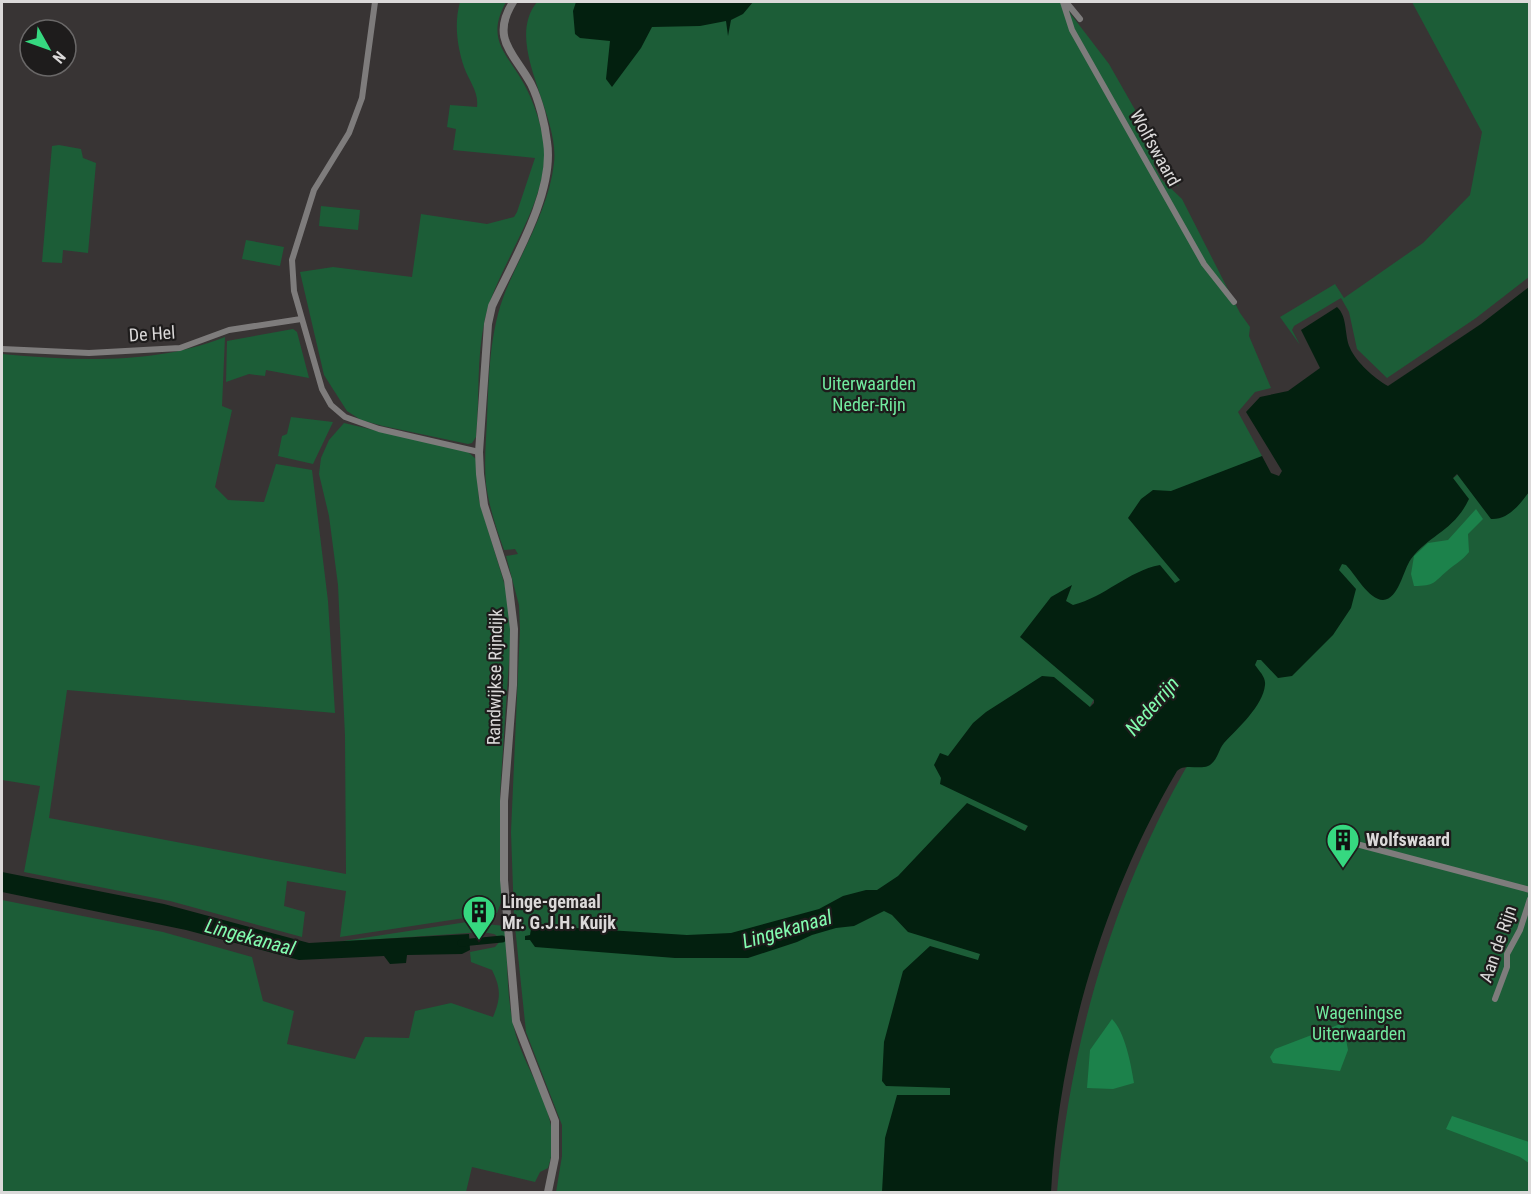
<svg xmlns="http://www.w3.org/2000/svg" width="1531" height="1194" viewBox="0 0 1531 1194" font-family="'Roboto Condensed',sans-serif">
<rect width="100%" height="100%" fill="#383434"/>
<path fill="#1c5d37" d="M 460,2 L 506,2 C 485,40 507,53 524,84 C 533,100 542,126 544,144 C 550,203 498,263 485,319 C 476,358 480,398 476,437 L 472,443 L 468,444 L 383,426 L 361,420 L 347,411 L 324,375 L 300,272 L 333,267 L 412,277 L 421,214 L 487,224 L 514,217 L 517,212 L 535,158 L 453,150 L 456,129 L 447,127 L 450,105 L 477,107 C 479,92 469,81 464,67 C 457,46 454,23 460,2 Z
M 537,2 L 1072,2 L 1069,3 L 1070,13 L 1109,64 L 1179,187 L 1153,163 L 1161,179 L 1182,199 L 1240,313 L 1250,327 L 1249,336 L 1271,388 L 1255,392 L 1238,412 L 1262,456 L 1180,581 L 1094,699 L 1026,829 L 981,958 L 943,1192 L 556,1192 L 562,1156 L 562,1125 L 526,1032 L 514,917 L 511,832 L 520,629 L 519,605 L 506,556 L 518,554 L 515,549 L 504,550 C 496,528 489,506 486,484 C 484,463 486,441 487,420 C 489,376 489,332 506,290 C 523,249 549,208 554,163 C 560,113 503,44 537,2 Z
M 1412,2 L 1529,2 L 1529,277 L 1476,318 L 1387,378 L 1357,349 L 1349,312 L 1341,298 L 1294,326 L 1292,330 L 1300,345 L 1280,317 L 1335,284 L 1344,298 L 1423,243 L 1470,195 L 1482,132 Z
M 59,145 L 81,149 L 83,158 L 96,163 L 88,253 L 63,250 L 62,263 L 42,262 L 52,146 Z
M 321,206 L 360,210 L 358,230 L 319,226 Z
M 246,240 L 284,247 L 280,266 L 242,259 Z
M 293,329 L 297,332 L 309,378 L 266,370 L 265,376 L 249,374 L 226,382 L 227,341 Z
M 225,337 L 222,406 L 232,410 L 215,487 L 228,500 L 264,502 L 276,464 L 312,470 L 328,601 L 335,713 L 67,690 L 49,818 L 346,874 L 345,736 L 338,585 L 329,516 L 319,474 L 321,458 L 329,440 L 344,423 L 468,452 L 476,459 L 479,500 L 506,589 L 511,632 L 500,793 L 502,900 L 497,913 L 340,937 L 346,891 L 287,881 L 284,906 L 305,912 L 302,937 L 170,901 L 24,872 L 40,786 L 2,780 L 2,354 C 76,361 155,365 225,337 Z
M 291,417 L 333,422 L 313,464 L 278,456 L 282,436 L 287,434 Z
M 1529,422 L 1529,1192 L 1057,1192 C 1078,956 1171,733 1341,565 C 1357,550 1376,538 1393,524 C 1438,489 1483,455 1529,422 Z
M 2,900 L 163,932 L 252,957 L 263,1001 L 294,1011 L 287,1044 L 355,1059 L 365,1037 L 409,1038 L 415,1011 L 451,1003 L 493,1017 C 501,998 501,988 492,970 L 471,962 L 470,952 L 495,947 L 502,939 L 494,934 L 482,932 L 337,942 L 467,922 L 505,926 C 508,959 506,995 514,1028 C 525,1075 566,1117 548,1168 L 540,1172 L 535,1182 L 472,1167 L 466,1192 L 2,1192 Z"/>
<path fill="#1c824b" d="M 1476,509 L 1483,519 L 1468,534 L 1469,552 C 1462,561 1455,564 1447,571 C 1434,582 1435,586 1414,586 L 1411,574 L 1414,556 L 1428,543 L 1448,540 Z
M 1112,1019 C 1125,1032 1131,1064 1134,1083 L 1113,1089 L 1087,1088 L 1090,1050 Z
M 1343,1023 L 1348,1050 L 1340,1071 L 1273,1063 L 1270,1057 L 1275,1049 Z
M 1452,1116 L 1529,1142 L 1529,1163 L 1520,1157 L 1446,1129 Z"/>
<path fill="#03200f" d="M 576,2 L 753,2 L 743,14 L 731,20 L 728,36 L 726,21 L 700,26 L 652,27 L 641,48 L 612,87 L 606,79 L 610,41 L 580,38 L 575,34 L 573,11 Z
M 1529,287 L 1529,492 C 1519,505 1508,520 1491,519 L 1457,474 L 1453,478 L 1469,499 C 1454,531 1430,534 1411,559 C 1403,570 1399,599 1383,600 C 1369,600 1355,574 1346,565 L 1342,564 L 1339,570 L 1356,589 L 1351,608 L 1333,635 L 1292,676 L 1278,678 L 1261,660 L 1257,660 L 1255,665 C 1259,671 1266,677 1265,685 C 1263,706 1237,729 1224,743 C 1218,750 1218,761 1208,766 C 1198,770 1185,763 1177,771 C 1103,897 1059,1047 1051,1192 L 882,1192 L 885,1138 L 897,1095 L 950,1095 L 950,1088 L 886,1086 L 882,1081 L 884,1042 L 903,971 L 930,946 L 978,960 L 980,954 L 908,932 L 892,915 L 884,911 L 854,926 L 836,928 L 812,935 L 797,942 L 748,958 L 675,958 L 535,947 L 530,940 L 525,940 L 525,936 L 530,935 L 531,929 L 544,926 L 687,935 L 731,933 L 819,909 L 843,896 L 866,890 L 877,890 L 898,876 L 967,803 L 1025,831 L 1028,826 L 940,784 L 941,778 L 934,765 L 940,753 L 948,756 L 973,723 L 986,712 L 1042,676 L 1054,677 L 1090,707 L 1094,703 L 1094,700 L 1020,637 L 1051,597 L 1072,585 L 1066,601 L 1073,605 C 1105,597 1128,571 1160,565 L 1175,583 L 1180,580 L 1128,518 L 1141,499 L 1153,490 L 1171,491 L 1262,456 L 1271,473 L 1279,476 L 1282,471 L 1246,412 L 1260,397 L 1288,391 L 1320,368 L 1301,330 L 1337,307 C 1348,317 1344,335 1350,348 C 1356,362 1374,378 1388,386 L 1481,324 Z
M 2,872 L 164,904 L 309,943 L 469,934 L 470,950 L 462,954 L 407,955 L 406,963 L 390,964 L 384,956 L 299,960 L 186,930 L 2,892 Z"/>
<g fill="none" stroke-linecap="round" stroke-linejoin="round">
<path stroke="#03200f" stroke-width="7" d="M 461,943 L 502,939"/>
<path stroke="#7e7c7c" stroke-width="6" d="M 375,2 L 362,98 L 349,133 L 314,190 L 292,260 L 294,291 L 322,389 L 331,405 L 345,417 L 379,429 L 479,452
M 1063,2 L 1072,30 L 1204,264 L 1234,302
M 1066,2 L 1080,19
M 2,349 L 89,353 L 180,348 L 229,330 L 301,319
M 1345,841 L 1530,890
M 1495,999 L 1507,967 L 1507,954 L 1520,930 L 1530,899"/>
<path stroke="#7e7c7c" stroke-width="8" d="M 513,2 C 490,39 514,53 531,84 C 539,100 545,124 547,142 C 555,192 513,261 492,306 L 488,324 L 479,452 L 480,474 L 484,505 L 508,580 L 514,629 L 513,685 L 504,801 L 504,880 L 516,1021 L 555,1121 L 555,1158 L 548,1192"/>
</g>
<defs>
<g id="building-pin" transform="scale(1.725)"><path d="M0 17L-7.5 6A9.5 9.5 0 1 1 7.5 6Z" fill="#36d880" stroke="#1e1c1c"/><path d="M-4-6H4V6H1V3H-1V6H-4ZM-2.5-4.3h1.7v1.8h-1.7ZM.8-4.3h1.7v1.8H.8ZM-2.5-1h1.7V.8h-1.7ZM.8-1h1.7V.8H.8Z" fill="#111"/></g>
</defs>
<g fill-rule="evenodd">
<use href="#building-pin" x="1343" y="840"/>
<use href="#building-pin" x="479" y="912"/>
</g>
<g text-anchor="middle" stroke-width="4.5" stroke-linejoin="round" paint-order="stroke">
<g font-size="18" fill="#dbd9d9" stroke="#1e1c1c">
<text transform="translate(1155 148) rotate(61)" y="6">Wolfswaard</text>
<text transform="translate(152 334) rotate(-4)" y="6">De Hel</text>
<text transform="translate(495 677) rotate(-89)" y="6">Randwijkse Rijndijk</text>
<text transform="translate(1498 944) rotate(-71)" y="6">Aan de Rijn</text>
</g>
<g font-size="18" fill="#71eb9f" stroke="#1e1c1c">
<text x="869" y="390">Uiterwaarden<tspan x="869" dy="21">Neder-Rijn</tspan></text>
<text x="1359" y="1019">Wageningse<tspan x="1359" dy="21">Uiterwaarden</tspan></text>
</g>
<g font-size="18" font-weight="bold" fill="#dbd9d9" stroke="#1e1c1c" text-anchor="start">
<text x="1366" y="846">Wolfswaard</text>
<text x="502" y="908">Linge-gemaal<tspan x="502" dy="21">Mr. G.J.H. Kuijk</tspan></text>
</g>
<g font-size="20" font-style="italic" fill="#83fdb0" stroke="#1e1c1c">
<text transform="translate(1152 706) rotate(-49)" y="7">Nederrijn</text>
<text transform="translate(787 929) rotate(-16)" y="7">Lingekanaal</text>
<text transform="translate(250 937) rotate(15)" y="7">Lingekanaal</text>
</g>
</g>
<rect width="1531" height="1194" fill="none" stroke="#dbd9d9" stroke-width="6"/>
<g transform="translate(48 48) rotate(130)"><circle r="28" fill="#1e1c1c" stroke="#6a6868" stroke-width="1.5"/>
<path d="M0-4.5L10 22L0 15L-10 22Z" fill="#36d880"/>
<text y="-9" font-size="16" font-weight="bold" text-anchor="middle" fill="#dbd9d9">N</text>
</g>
</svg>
